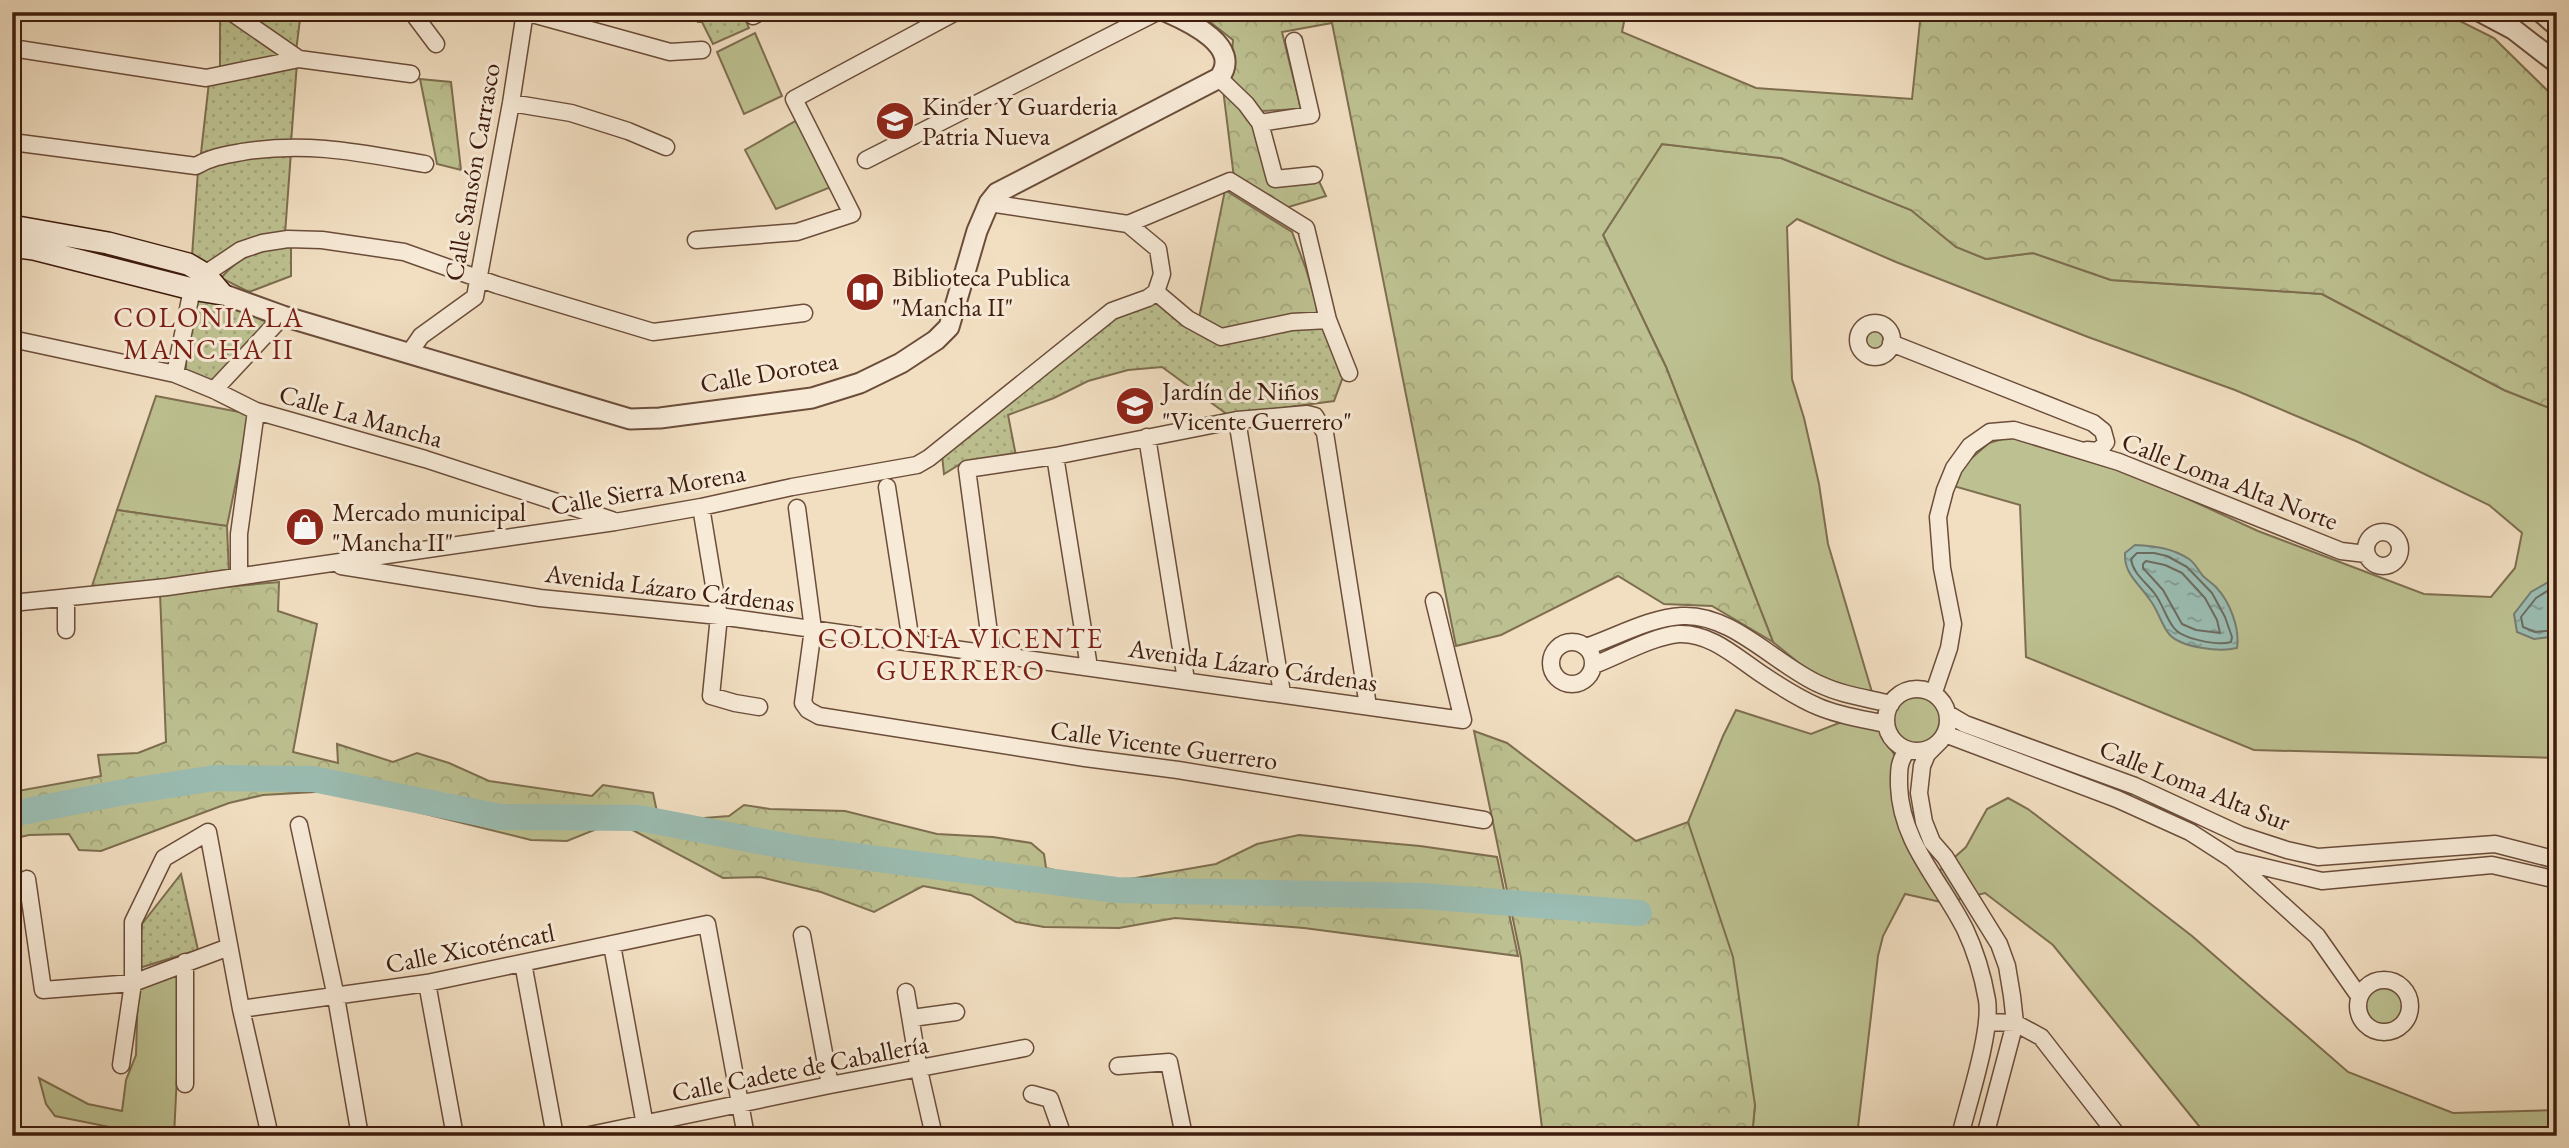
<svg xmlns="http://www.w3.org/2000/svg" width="2569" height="1148" viewBox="0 0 2569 1148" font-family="'EB Garamond',serif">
<defs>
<pattern id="forest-crowns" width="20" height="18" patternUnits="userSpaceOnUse" patternTransform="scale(1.75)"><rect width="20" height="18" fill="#bdc191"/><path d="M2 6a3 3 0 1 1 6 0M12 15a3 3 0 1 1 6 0" fill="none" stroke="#a4a57c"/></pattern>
<pattern id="park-dots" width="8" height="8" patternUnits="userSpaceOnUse" patternTransform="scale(1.75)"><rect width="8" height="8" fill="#bdc191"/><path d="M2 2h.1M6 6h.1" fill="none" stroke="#a4a57c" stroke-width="1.8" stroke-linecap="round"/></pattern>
<pattern id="water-ripples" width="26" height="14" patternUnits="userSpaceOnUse" patternTransform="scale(1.75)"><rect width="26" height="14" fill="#9bbdb3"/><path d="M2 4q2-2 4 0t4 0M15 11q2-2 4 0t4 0" fill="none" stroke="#809990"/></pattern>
</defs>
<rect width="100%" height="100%" fill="#f2dfc2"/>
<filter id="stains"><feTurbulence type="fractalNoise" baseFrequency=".00286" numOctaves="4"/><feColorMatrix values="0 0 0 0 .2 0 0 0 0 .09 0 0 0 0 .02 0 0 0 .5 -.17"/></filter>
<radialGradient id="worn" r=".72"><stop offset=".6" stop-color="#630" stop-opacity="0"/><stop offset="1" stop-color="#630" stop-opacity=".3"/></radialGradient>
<path fill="#bdc191" stroke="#7e6e4f" stroke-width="2" d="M 755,33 L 782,96 L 744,114 L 717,52 Z
M 799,119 L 831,187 L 776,209 L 745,150 Z
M 1662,144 L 1781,158 L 1911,210 L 1956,247 L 1986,259 L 2033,253 L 2111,280 L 2322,294 L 2504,390 L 2557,411 L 2557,758 L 2254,750 L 2026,657 L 2020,505 L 1950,485 L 1966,463 L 1989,443 L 2012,436 L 2138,476 L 2258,531 L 2424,594 L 2491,597 L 2515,568 L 2522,533 L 2489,505 L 2358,442 L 2235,390 L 2088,337 L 1896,262 L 1797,219 L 1787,227 L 1792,379 L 1804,418 L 1819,484 L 1828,544 L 1872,692 L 1860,693 L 1816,677 L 1773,642 L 1666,367 L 1603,235 Z
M1860 339a15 15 0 1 1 30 0a15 15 0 1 1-30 0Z
M 156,396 L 250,414 L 227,526 L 117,510 Z
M1891 720a26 26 0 1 1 52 0a26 26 0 1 1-52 0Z
M 1736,710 L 1811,734 L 1844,721 L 1881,731 L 1895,756 L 1897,819 L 1928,881 L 1966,847 L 1987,809 L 2008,798 L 2028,809 L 2192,936 L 2348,1072 L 2453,1113 L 2557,1110 L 2557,1136 L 2207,1136 L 2053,945 L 1985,893 L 1945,903 L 1905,894 L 1883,936 L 1878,956 L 1857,1136 L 1752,1136 L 1755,1105 L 1688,822 L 1723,736 Z
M 177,970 L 178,1055 L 174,1136 L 112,1136 L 110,1127 L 55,1116 L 46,1104 L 39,1078 L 88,1104 L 122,1111 L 126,1080 L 136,1055 L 138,985 Z
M2365 1006a19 19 0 1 1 38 0a19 19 0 1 1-38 0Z"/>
<path fill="url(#forest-crowns)" stroke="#7e6e4f" stroke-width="2" d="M 1197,12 L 1626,12 L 1622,32 L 1756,88 L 1912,99 L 1921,12 L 2442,12 L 2494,38 L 2557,100 L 2557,411 L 2504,390 L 2322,294 L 2111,280 L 2033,253 L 1986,259 L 1956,247 L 1911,210 L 1781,158 L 1662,144 L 1603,235 L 1666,367 L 1773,642 L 1712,606 L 1664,604 L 1618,576 L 1501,635 L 1456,646 L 1332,23 L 1282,32 L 1301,109 L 1262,111 L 1230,77 L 1233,40 Z
M 420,79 L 451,82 L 461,170 L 437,164 Z
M 1223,89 L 1255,125 L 1274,182 L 1318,179 L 1326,196 L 1285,208 L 1234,178 Z
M 1225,190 L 1292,232 L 1306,269 L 1318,309 L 1313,318 L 1259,321 L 1222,333 L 1199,318 Z
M 279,582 L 278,611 L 317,624 L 293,752 L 338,763 L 337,744 L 393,762 L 417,753 L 449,763 L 489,781 L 592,796 L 603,785 L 653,793 L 657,812 L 679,820 L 729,816 L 744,805 L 770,809 L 845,811 L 937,834 L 993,837 L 1031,843 L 1044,854 L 1046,868 L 1107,883 L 1216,864 L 1257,844 L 1299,835 L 1420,846 L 1497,857 L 1518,956 L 1304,928 L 1175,918 L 1119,928 L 1044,927 L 1016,922 L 971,895 L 923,886 L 874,912 L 821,892 L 760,877 L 723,878 L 627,827 L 599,828 L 567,841 L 531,840 L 332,791 L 263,795 L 229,803 L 101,851 L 79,850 L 69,834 L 29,835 L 12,839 L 12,792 L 101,776 L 98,755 L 138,753 L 166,742 L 160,593 Z
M 1474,731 L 1507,743 L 1636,841 L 1688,822 L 1733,957 L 1755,1105 L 1752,1136 L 1543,1136 L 1521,958 Z"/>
<path fill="url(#park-dots)" stroke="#7e6e4f" stroke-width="2" d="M 220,12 L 225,12 L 289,57 L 220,74 Z
M 240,12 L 301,12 L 296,51 Z
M 697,12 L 742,12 L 749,28 L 713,44 L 702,22 L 698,22 Z
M 297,63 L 291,143 L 266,141 L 201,153 L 209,82 Z
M 291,152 L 285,234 L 203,268 L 192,256 L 198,171 L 213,161 Z
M 291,243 L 291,276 L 249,292 L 221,278 C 241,254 262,250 291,243 Z
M 1157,299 L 1218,342 L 1300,325 L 1325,325 L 1344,374 L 1334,401 L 1228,415 L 1162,367 L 1128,370 L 1088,381 L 1054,398 L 1008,415 L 1016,456 L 962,463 L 944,474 L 942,455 L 1118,312 Z
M 199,300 L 215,300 L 269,323 L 214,385 L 186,371 C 186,349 186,319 199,300 Z
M 117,510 L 227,526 L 229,575 L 91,589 Z
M 181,874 L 198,950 L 139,968 L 142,924 Z"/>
<path fill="url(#water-ripples)" stroke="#767d71" stroke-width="2" d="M 2135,545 C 2155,546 2172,548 2189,559 C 2195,563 2198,570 2203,576 C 2207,580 2212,583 2216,587 C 2230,602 2240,628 2237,648 C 2220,652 2181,648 2169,634 C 2161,624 2158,610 2150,600 C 2139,583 2124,575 2125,553 Z
M 2557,577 L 2557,636 L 2534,639 L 2517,632 L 2514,614 L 2531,592 Z"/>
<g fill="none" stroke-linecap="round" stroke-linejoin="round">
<path stroke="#6c6c60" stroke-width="2" d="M 2137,553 L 2154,553 L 2167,556 L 2187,567 L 2212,593 L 2225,617 L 2232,637 L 2231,642 C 2218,646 2182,639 2174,628 C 2166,618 2163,605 2155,594 C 2146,582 2133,574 2131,559 Z
M 2146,561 L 2165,565 L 2182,573 L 2205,598 L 2217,620 L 2220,633 L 2196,630 L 2182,624 L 2163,590 L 2143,568 L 2143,564 Z
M 2557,585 L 2536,598 L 2521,617 L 2523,627 L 2535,632 L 2557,630"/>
<path stroke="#9bbdb3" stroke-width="26" d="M 12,814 L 119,793 L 215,778 L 313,779 L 500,817 L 639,818 L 801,849 L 1116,890 L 1422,896 L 1639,913"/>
<g stroke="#6b4d3a" stroke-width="19">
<path id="minor" d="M 231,12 L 299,59 L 411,74
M 412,12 L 436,44
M 525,12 L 670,52 L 702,50
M 753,16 L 760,12
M 12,48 L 206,78 L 299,59
M 1219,78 L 1246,104 L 1260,123 L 1275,179 L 1314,175
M 511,103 L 571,113 L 628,131 L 666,147
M 1260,123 L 1311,115 L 1294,41
M 12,142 L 196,166 C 211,157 225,155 242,152 C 308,141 361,153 425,164
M 866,160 L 1157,12
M 1128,224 L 1230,181 L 1306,228 L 1328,320 L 1349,373
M 696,240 L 797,232 L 852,214 L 794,99 L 956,12
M 1156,292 L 1188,319 L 1221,337 L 1292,322 L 1328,320
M1858 340a17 17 0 1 1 34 0a17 17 0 1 1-34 0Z
M 12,339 L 175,374 L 214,390 L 256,411 L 425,459 L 612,520
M 1891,343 L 2093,423 L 2103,431 L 2106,442 L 2099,451 L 2087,450
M 410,352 L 421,336 L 475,297 L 511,103 L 525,12
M 175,374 L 192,289 L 205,274 L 241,250 L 262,243 L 288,239 L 322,240 L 404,252 L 497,285 L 653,332 L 804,313
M 214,390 L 283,316
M 1237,420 L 1282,693
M 1147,437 L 1186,680
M 1055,456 L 1089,667
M 887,487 L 911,642
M 701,507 L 719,616 L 711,696 L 735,703 L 759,707
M 797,508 L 813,629 L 803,703 L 808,710 L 819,716 L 1085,758 L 1178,770 L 1484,820
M2366 549a17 17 0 1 1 34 0a17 17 0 1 1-34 0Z
M 341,566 L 540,598 L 719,616 L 1463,720 L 1434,601
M 239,576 L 239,534 L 256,411
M 12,603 L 167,587 L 615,522 L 701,507 L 792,487 L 917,465 L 929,458 L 1112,311 L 1148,298 L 1156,292 L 1162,274 L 1158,249 L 1128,224 L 989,203
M 66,630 L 66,599
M1551 663a21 21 0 1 1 42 0a21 21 0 1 1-42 0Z
M 1586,647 C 1618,636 1649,618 1682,616 C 1732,613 1776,665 1819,684 C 1842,695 1866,698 1891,704
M 992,655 L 967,469 L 1055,456 L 1237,420 L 1307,414 L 1315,416 L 1325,433 L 1368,706
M 1594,665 C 1618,656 1653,636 1679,634 C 1712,633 1737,658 1763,675 C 1781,687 1800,699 1819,707 C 1840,716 1863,719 1886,724
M1886 720a31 31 0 1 1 62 0a31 31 0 1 1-62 0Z
M 1934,692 L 1949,648 L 1953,624 L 1942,568 L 1938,517 L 1945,490 L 1954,468 L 1970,446 L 1990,432 L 2014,430 L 2119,462 L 2341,551 L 2366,554
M 1948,714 L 1965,724 L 2135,786 L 2241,835 L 2287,850 L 2318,857 L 2495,844 L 2557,860
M 1945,734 L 2117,799 L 2190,832 L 2232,859 L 2317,936 L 2359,996
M 1941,740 L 1927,754 L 1922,766 L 1919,793 L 1924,822 L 1932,842 L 1945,857 L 1999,944 L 2007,966 L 2012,996 L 2015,1023 L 1985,1136
M 1907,751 C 1898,762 1899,772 1899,786 C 1901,843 1941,881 1965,929 C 1975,950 1983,977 1987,1000 C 1992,1031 1968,1103 1960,1136
M 299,825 L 336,997 L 360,1136
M 2235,860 L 2322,881 L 2492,865 L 2557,880
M 27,879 L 43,990 L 133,983 L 229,947
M 802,935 L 830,1085
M 612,945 L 647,1136
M 523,963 L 555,1136
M2358 1006a26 26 0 1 1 52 0a26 26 0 1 1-52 0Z
M 427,983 L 455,1136
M 906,992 L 919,1070 L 934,1136
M 241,1009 L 427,983 L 707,924 L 746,1136
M 912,1018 L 956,1012
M 1987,1022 L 2015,1023 L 2041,1037 L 2118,1136
M 121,1065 L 133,983 L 133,922 L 164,858 L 208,832 L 241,1009 L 270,1136
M 1118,1066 L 1169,1062 L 1184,1136
M 185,1084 L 185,962
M 1032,1094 L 1050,1099 L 1063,1136
M 585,1136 L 830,1085 L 1025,1048"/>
</g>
<g stroke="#6b4d3a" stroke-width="23">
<path id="tertiary" d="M 2481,12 L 2513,29 L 2557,63
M 2541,12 L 2557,26
M 222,294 L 283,316 L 630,419 L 660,418 L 812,398 L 860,383 L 901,363 L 936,340 L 949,327 L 977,231 L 989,203 L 997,193 L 1219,78 C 1243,47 1190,22 1167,12"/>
</g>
<g stroke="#3e1c0d" stroke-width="24">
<path id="secondary" d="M 12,226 L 108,243 L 188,264 L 205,274 L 222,294
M 12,246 L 34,249 L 192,289 L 222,294"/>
</g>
<use href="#minor" stroke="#f7ead7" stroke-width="16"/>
<use href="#tertiary" stroke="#f7ead7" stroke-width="19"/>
<use href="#secondary" stroke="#f7ead7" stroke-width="21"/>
</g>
<defs>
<g id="school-disc" transform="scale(2.0125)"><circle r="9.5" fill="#8f2418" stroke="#f7ead7"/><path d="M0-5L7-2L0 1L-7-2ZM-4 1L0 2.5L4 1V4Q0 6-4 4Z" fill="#fff"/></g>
<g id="library-disc" transform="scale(2.0125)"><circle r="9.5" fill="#8f2418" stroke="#f7ead7"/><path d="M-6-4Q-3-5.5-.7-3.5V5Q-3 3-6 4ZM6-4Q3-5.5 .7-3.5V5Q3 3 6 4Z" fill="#fff"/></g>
<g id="shop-disc" transform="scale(2.0125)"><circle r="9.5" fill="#8f2418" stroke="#f7ead7"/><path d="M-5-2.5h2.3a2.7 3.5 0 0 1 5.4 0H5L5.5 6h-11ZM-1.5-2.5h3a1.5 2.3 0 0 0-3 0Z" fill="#fff"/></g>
</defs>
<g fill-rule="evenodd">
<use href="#school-disc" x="895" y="121"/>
<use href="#library-disc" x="865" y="292"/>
<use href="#school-disc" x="1135" y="406"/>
<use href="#shop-disc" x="305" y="527"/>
</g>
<g text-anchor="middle" stroke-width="6" stroke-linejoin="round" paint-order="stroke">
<g font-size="26" fill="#3e1c0d" stroke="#f7ead7" text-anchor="start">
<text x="922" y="115">Kinder Y Guarderia<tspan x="922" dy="30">Patria Nueva</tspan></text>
<text x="892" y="286">Biblioteca Publica<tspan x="892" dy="30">"Mancha II"</tspan></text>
<text x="1162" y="400">Jardín de Niños<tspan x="1162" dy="30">"Vicente Guerrero"</tspan></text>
<text x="332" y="521">Mercado municipal<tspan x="332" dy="30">"Mancha II"</tspan></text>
</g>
<g font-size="26" fill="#3e1c0d" stroke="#f7ead7">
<text transform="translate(472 172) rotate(-80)" y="9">Calle Sansón Carrasco</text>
<text transform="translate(769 372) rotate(-10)" y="9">Calle Dorotea</text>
<text transform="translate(361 416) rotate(16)" y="9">Calle La Mancha</text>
<text transform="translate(2230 481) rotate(21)" y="9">Calle Loma Alta Norte</text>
<text transform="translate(648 489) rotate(-10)" y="9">Calle Sierra Morena</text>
<text transform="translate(670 588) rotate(7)" y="9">Avenida Lázaro Cárdenas</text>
<text transform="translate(1253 665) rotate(8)" y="9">Avenida Lázaro Cárdenas</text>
<text transform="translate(1164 745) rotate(8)" y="9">Calle Vicente Guerrero</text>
<text transform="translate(2195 785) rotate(22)" y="9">Calle Loma Alta Sur</text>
<text transform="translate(470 948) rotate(-11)" y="9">Calle Xicoténcatl</text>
<text transform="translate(800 1068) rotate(-11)" y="9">Calle Cadete de Caballería</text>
</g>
<g font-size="28" letter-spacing="2" fill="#7a1f14" stroke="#f7ead7">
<text x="209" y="327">COLONIA LA<tspan x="209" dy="32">MANCHA II</tspan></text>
<text x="961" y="648">COLONIA VICENTE<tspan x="961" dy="32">GUERRERO</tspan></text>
</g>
</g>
<rect width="2569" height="1148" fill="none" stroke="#f2dfc2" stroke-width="42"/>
<rect x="14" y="14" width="2541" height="1120" fill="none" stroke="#3e1c0d" stroke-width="3.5"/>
<rect x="21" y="21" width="2527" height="1106" fill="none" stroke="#3e1c0d" stroke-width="2"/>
<rect width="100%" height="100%" filter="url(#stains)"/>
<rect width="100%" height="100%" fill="url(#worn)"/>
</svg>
